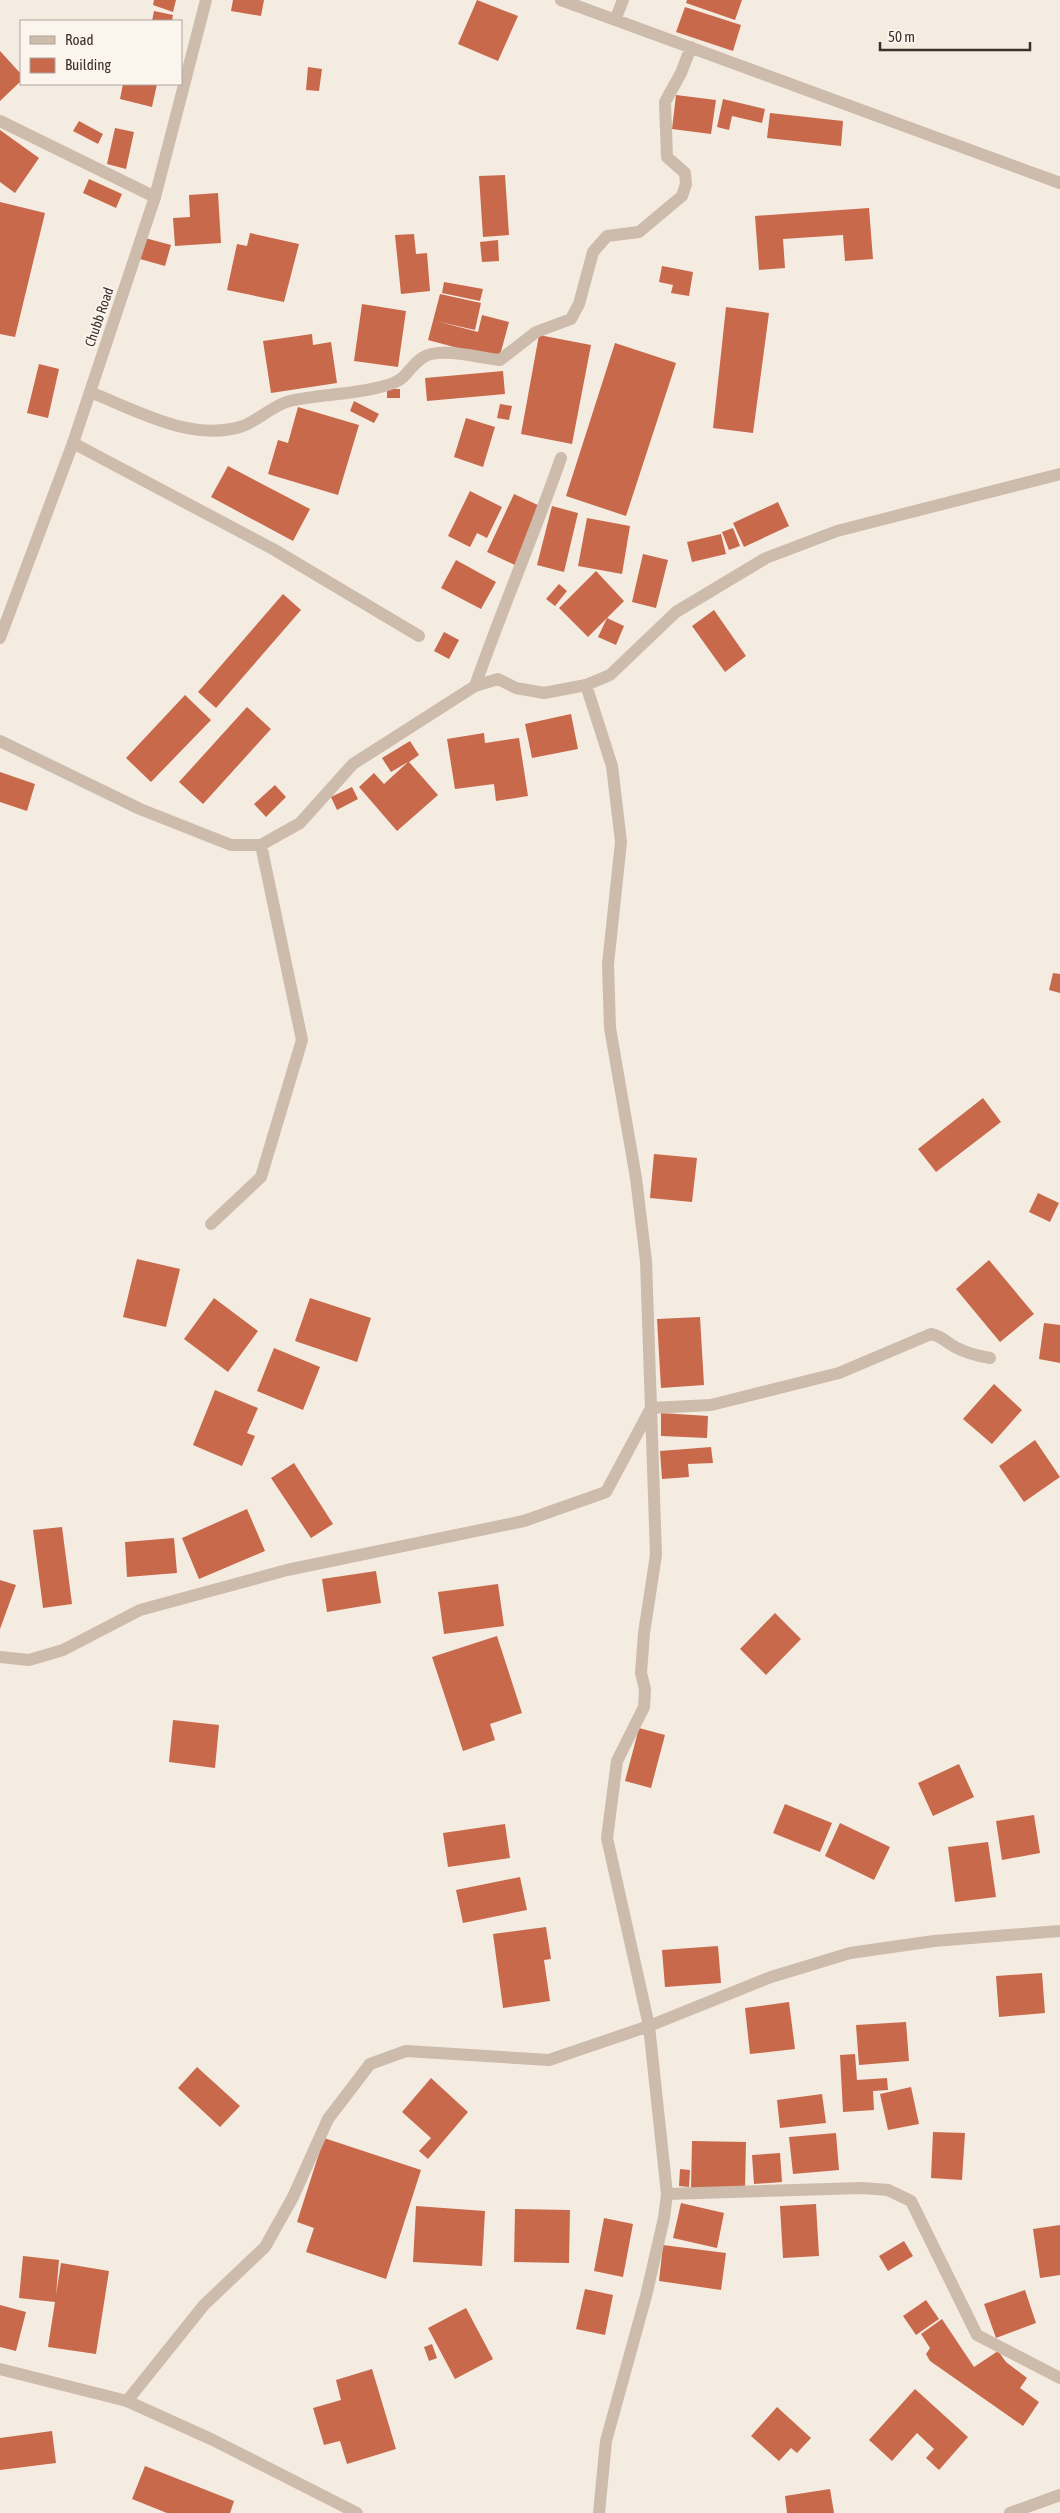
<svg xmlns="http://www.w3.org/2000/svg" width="1060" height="2513" viewBox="0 0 1060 2513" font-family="'Asap Condensed',sans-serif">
<rect width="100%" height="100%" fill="#f4ebe1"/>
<path fill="#c8694b" d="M 154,0 L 176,0 L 173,12 L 153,5 Z
M 233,0 L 264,0 L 261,16 L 231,11 Z
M 477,0 L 518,16 L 498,61 L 458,44 Z
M 687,0 L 742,0 L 735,20 L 686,3 Z
M 685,7 L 741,25 L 733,51 L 676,32 Z
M 154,11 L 173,15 L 172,21 L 152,21 Z
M 0,51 L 21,74 L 21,81 L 0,101 Z
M 308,67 L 322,69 L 319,91 L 306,90 Z
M 123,84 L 157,84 L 152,107 L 120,99 Z
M 676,95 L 716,100 L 711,134 L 672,129 Z
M 723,99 L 765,109 L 762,123 L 732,116 L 729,130 L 717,127 Z
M 770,113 L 843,121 L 841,146 L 767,138 Z
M 79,121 L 103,134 L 98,144 L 73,131 Z
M 115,128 L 134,132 L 126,169 L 107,164 Z
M 0,130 L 39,158 L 15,193 L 0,182 Z
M 505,175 L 509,235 L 483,237 L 479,176 Z
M 89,179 L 122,194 L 116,208 L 83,193 Z
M 218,193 L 221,243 L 175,246 L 173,218 L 190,217 L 189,195 Z
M 0,202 L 45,213 L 15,337 L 0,334 Z
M 869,208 L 873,259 L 845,261 L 843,235 L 783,239 L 785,268 L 759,270 L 755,216 Z
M 250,233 L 299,244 L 284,302 L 227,290 L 237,244 L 247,246 Z
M 414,234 L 416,254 L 427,253 L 430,291 L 401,294 L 395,235 Z
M 145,238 L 171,245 L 165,266 L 140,259 Z
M 498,240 L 499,261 L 482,262 L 480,242 Z
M 662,266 L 693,272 L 689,296 L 671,293 L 673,285 L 659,282 Z
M 444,282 L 483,289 L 480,301 L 442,293 Z
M 440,294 L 481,303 L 475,330 L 436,321 L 478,332 L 482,315 L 509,322 L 499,359 L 428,340 Z
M 362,304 L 406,311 L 398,367 L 354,361 Z
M 726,307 L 769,313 L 753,433 L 713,428 Z
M 312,334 L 313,345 L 331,342 L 337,383 L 271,393 L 263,341 Z
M 539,335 L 591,345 L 572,444 L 521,434 Z
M 615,343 L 676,363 L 626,516 L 566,496 Z
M 39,364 L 59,369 L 48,418 L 27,413 Z
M 503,371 L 505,394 L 427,401 L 425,378 Z
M 387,389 L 400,389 L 400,398 L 387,398 Z
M 354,401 L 379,414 L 374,423 L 350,411 Z
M 500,404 L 512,406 L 509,420 L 497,418 Z
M 298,407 L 359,425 L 338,495 L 268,474 L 278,440 L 288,443 Z
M 466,418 L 495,427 L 483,467 L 454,457 Z
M 228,466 L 310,509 L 293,541 L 211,497 Z
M 470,491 L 502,507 L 487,538 L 477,533 L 470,547 L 448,536 Z
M 514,494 L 540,506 L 517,566 L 487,552 Z
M 778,502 L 789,526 L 744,547 L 733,523 Z
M 552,506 L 578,513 L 564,572 L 537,565 Z
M 587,518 L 630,526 L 622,574 L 578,566 Z
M 733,528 L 740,546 L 729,550 L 722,532 Z
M 721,534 L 726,554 L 692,562 L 687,542 Z
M 643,554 L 668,560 L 656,608 L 632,602 Z
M 456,560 L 496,582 L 481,609 L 441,588 Z
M 596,571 L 624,601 L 588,637 L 559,608 Z
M 559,584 L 567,591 L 555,606 L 546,599 Z
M 283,594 L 301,610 L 216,708 L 198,692 Z
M 714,610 L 746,656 L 725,672 L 692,626 Z
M 607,618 L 624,626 L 616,645 L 598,637 Z
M 444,632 L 459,640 L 449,659 L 434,651 Z
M 185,695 L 211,720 L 151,782 L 126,758 Z
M 247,707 L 271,729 L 203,804 L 179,782 Z
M 571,714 L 578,749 L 532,758 L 525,724 Z
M 484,733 L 485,743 L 519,738 L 528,796 L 496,801 L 494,784 L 455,789 L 447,739 Z
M 410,741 L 419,755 L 409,762 L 438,795 L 397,831 L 359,787 L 374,773 L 384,784 L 408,762 L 391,772 L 382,758 Z
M 0,772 L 35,784 L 27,811 L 0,802 Z
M 275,785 L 286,797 L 266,817 L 254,804 Z
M 352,787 L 358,799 L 337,810 L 331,797 Z
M 1053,973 L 1060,974 L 1060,993 L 1049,990 Z
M 983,1098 L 1001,1122 L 936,1172 L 918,1149 Z
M 654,1154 L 697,1158 L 692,1202 L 650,1198 Z
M 1038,1193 L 1059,1203 L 1050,1222 L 1029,1212 Z
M 137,1259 L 180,1269 L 166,1327 L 123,1317 Z
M 989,1260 L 1034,1314 L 1000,1342 L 956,1289 Z
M 214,1298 L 258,1331 L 228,1372 L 184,1339 Z
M 310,1298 L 371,1318 L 357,1362 L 295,1341 Z
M 700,1317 L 704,1385 L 661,1388 L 657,1319 Z
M 1044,1323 L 1060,1325 L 1060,1363 L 1039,1359 Z
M 274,1348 L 320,1367 L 303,1410 L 257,1391 Z
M 994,1384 L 1022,1410 L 992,1444 L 963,1419 Z
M 215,1390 L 258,1408 L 247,1433 L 255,1436 L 242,1466 L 193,1445 Z
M 661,1413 L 708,1416 L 707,1438 L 661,1436 Z
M 1035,1440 L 1060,1477 L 1024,1502 L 999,1466 Z
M 711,1447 L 713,1463 L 688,1464 L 689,1477 L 662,1479 L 660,1451 Z
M 294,1463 L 333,1524 L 311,1538 L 271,1478 Z
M 247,1509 L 265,1551 L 199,1579 L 182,1538 Z
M 62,1527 L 72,1604 L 43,1608 L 33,1530 Z
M 174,1538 L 177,1573 L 127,1577 L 125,1542 Z
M 376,1571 L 381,1603 L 327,1612 L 322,1579 Z
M 0,1580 L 16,1585 L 0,1629 Z
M 498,1584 L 504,1626 L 444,1634 L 438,1592 Z
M 775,1613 L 801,1639 L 766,1675 L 740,1649 Z
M 497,1636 L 522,1713 L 490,1724 L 495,1740 L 463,1751 L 432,1657 Z
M 173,1720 L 219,1725 L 215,1768 L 169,1762 Z
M 639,1728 L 665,1735 L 651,1788 L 625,1781 Z
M 959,1764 L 974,1797 L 933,1816 L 918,1783 Z
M 785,1804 L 832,1823 L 820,1852 L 773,1833 Z
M 1034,1815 L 1040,1853 L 1002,1860 L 996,1821 Z
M 840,1823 L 890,1847 L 874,1880 L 825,1856 Z
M 505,1824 L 510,1858 L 448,1867 L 443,1833 Z
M 988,1842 L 996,1897 L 955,1902 L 948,1847 Z
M 520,1877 L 527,1910 L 463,1923 L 456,1890 Z
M 546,1927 L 551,1959 L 544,1960 L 550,2001 L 503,2008 L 493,1934 Z
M 718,1946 L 721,1983 L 665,1987 L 662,1950 Z
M 1042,1973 L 1045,2013 L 999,2017 L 996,1976 Z
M 789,2002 L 795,2049 L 750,2054 L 745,2008 Z
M 906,2022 L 909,2061 L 859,2065 L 856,2025 Z
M 855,2054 L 857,2080 L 887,2078 L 888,2090 L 873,2091 L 874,2110 L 843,2112 L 840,2055 Z
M 197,2067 L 240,2106 L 220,2127 L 178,2088 Z
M 431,2078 L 468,2112 L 428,2159 L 419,2151 L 431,2138 L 402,2112 Z
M 911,2087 L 919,2124 L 888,2130 L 880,2094 Z
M 822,2094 L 826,2123 L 780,2128 L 777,2100 Z
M 933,2132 L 965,2133 L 962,2180 L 931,2178 Z
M 836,2133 L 839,2170 L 793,2174 L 789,2137 Z
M 324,2138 L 421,2170 L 386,2279 L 306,2252 L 314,2228 L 297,2222 Z
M 692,2141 L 746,2142 L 745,2190 L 691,2189 Z
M 780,2153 L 782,2182 L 754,2184 L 752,2155 Z
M 680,2169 L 690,2170 L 689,2187 L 679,2186 Z
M 681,2203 L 724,2213 L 717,2248 L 673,2238 Z
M 816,2204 L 819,2256 L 783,2258 L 780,2206 Z
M 416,2206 L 485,2211 L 482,2266 L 413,2262 Z
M 515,2209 L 570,2210 L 569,2263 L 514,2262 Z
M 604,2218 L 633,2224 L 623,2277 L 594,2271 Z
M 1060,2225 L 1060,2275 L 1040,2278 L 1033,2229 Z
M 904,2241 L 913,2256 L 888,2271 L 879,2256 Z
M 663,2245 L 726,2253 L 721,2290 L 659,2281 Z
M 23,2256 L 59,2260 L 56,2295 L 61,2263 L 109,2271 L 96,2354 L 48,2347 L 55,2302 L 19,2298 Z
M 585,2289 L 613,2295 L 605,2335 L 576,2329 Z
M 1025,2290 L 1036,2323 L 996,2338 L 984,2304 Z
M 926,2300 L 939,2319 L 916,2335 L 903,2316 Z
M 0,2305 L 26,2312 L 16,2351 L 0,2347 Z
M 466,2308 L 493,2359 L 455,2379 L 428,2328 Z
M 942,2319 L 974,2367 L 998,2351 L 1006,2362 L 1027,2378 L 1020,2388 L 1039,2402 L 1023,2426 L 930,2361 L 926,2354 L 930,2348 L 921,2334 Z
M 432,2344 L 437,2358 L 429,2361 L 424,2347 Z
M 372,2369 L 396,2449 L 347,2464 L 340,2441 L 324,2445 L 313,2408 L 341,2400 L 336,2380 Z
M 915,2389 L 968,2437 L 939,2470 L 926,2458 L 934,2449 L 917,2433 L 892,2461 L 869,2440 Z
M 777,2407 L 811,2438 L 797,2453 L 791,2448 L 779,2461 L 751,2436 Z
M 52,2431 L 56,2463 L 0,2470 L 0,2438 Z
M 145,2466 L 234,2501 L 230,2513 L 167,2513 L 132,2499 Z
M 830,2489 L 834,2513 L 787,2513 L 785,2496 Z"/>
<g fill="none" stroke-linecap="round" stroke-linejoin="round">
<path stroke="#cdbbac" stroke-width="12" d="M 561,0 L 1060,183
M 615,20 L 623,0
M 0,121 L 155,197
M 90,392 C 136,410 192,443 243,426 C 259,420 273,405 290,401 C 320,394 353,395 384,386 C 410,379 405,370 422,358 C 437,346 480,358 500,360 L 536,332 L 571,319 L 579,304 L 593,252 L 607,236 L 639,232 L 682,196 L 686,184 L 685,173 L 667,157 L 665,102 L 681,73 L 691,47
M 73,443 L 273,549 L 419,636
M 586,685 L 612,766 L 621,842 L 608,964 L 610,1028 L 636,1178 L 646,1261 L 656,1555 L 644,1633 L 641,1673 L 645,1689 L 644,1707 L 617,1761 L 607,1838 L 649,2026 L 667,2194 L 664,2218 L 646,2296 L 606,2441 L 599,2513
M 475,686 C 502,609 534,535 561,458
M 0,741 L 140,809 L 231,845 L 261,845 L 300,823 L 353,764 L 475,686 L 498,679 L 516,688 L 544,693 L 586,685 L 610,675 L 676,612 L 766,558 L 837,531 L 1060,474
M 211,1224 L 261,1177 L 302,1040 L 261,845
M 651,1408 L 711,1405 L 839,1373 L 931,1334 C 942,1336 946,1342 955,1347 C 966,1353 978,1356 990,1358
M 0,1657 L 29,1660 L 63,1650 L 140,1610 L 287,1570 L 524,1521 L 606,1492 L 651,1408
M 667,2194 L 862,2188 L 888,2190 L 911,2201 L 977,2335 L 1060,2378
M 127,2401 L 204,2305 L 265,2247 L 293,2197 L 328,2119 L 370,2064 L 406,2051 L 549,2060 L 649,2026 L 771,1977 L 850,1953 L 934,1941 L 1060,1931"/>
<path stroke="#cdbbac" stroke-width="12" d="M 0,638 L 73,443 L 155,197 L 206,0
M 0,2369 L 127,2401 L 213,2440 L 357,2513
M 1010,2513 L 1060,2495"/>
</g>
<g text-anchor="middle" stroke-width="4" stroke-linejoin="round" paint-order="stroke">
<g font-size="14" fill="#3b302b" stroke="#fbf5ee">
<text transform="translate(99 317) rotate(-71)" y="5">Chubb Road</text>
</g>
</g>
<rect x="20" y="20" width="162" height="65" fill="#fbf5ee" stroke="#aea6a0"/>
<rect x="30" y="36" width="25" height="8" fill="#cdbbac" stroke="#aea6a0"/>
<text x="65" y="45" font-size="15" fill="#3b302b">Road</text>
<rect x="30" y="58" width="25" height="15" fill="#c8694b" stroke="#aea6a0"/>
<text x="65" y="70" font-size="15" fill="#3b302b">Building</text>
<path d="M880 42v8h150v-8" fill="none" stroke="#3b302b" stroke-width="2.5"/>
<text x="888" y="42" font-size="15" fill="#3b302b" stroke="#fbf5ee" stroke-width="4" paint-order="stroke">50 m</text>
</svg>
